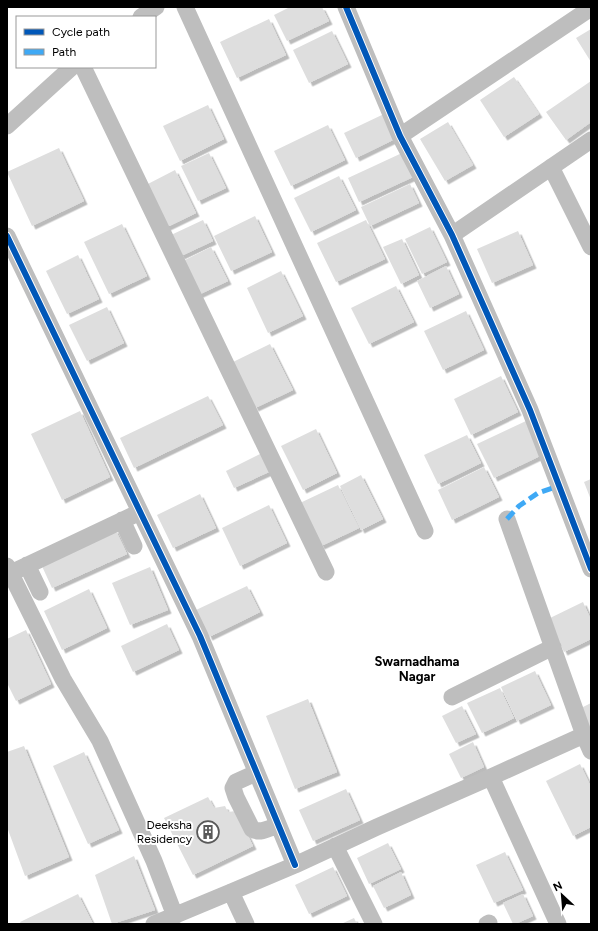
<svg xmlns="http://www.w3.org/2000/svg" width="598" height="931" viewBox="0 0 598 931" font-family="Figtree,sans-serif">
<defs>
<filter id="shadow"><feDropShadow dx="3.5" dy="3.5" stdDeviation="0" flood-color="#0004"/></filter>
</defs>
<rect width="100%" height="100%" fill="#fff"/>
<path fill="#dedede" filter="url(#shadow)" d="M 290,7 L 322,7 L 329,21 L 287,41 L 274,15 Z
M 269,19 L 286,55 L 237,78 L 220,42 Z
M 591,29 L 591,62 L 576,38 Z
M 332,31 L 348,64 L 309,83 L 293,50 Z
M 514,77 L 539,114 L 504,137 L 480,100 Z
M 591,81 L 591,122 L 566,140 L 546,112 Z
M 208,105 L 224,139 L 180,161 L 163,126 Z
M 384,114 L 395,139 L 356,158 L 344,133 Z
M 448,122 L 473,165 L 445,181 L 420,139 Z
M 328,125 L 345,160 L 291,186 L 274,151 Z
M 59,148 L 84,201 L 32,226 L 7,172 Z
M 209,153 L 226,188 L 198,201 L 181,166 Z
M 402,153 L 413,177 L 359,202 L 348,178 Z
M 175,170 L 196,213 L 165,228 L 144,186 Z
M 339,176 L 356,210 L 311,232 L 294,198 Z
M 410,184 L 419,203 L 370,226 L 361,207 Z
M 255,216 L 272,252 L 231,271 L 214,236 Z
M 203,220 L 213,241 L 181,256 L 171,235 Z
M 366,220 L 385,259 L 336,282 L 317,243 Z
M 122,224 L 147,276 L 109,294 L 84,242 Z
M 430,227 L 447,262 L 422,274 L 405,239 Z
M 518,231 L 533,265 L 492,283 L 477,249 Z
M 402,239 L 419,275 L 401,284 L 383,247 Z
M 211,247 L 228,281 L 198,295 L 181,262 Z
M 78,255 L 99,299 L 67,314 L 46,271 Z
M 446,266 L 459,294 L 430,308 L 417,281 Z
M 281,271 L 303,316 L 268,333 L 247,288 Z
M 396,286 L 414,322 L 369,344 L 351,308 Z
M 107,307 L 124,343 L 87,361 L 69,325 Z
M 466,311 L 484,350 L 443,370 L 424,331 Z
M 270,344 L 293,390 L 255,408 L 233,362 Z
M 501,376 L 518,412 L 471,435 L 454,399 Z
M 208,396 L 223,425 L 134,468 L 120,438 Z
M 80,411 L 110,477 L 62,500 L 31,434 Z
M 526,421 L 542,455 L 494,478 L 477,444 Z
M 316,429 L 337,473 L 303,490 L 281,446 Z
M 467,435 L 481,463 L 438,484 L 424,455 Z
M 262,453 L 271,471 L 234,488 L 226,471 Z
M 484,467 L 499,497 L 452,520 L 438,490 Z
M 361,475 L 383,519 L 361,530 L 340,486 Z
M 591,479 L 591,500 L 584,482 Z
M 338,485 L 359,528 L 321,546 L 300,503 Z
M 200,494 L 216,528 L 173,548 L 157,515 Z
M 269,505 L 287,543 L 240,566 L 222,528 Z
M 115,529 L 127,554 L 52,588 L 41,564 Z
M 150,567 L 168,610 L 130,625 L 112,583 Z
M 247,586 L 260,612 L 209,637 L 196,610 Z
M 89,589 L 107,628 L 62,650 L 44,611 Z
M 583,602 L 591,620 L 591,639 L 564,652 L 548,619 Z
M 167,624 L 179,650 L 133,672 L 121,646 Z
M 26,630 L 51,684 L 16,701 L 7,683 L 7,639 Z
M 535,671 L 551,705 L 517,721 L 501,687 Z
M 500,688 L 514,718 L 482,733 L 467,703 Z
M 308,699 L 337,772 L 295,789 L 266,716 Z
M 591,703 L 591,730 L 581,708 Z
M 462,706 L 476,734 L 456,743 L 442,716 Z
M 473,742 L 484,767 L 461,778 L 449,754 Z
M 24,746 L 69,857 L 25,876 L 7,827 L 7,752 Z
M 84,752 L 119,830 L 88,844 L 53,766 Z
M 580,764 L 591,787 L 591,827 L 573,836 L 546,781 Z
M 346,789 L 360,820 L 313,841 L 299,810 Z
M 208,797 L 214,808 L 225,806 L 228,812 L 236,811 L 253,846 L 193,875 L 164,818 Z
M 388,843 L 401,869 L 369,884 L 357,858 Z
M 505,852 L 523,890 L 494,903 L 476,865 Z
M 134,856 L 155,910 L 112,924 L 95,875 Z
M 333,867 L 347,896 L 309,914 L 295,885 Z
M 401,872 L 411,895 L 384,908 L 373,886 Z
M 78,894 L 93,924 L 21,924 L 20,922 Z
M 523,894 L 533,916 L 515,924 L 513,924 L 503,903 Z
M 354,918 L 357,924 L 341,924 Z"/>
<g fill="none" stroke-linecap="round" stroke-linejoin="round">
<path stroke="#bebebe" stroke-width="17" d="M 185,7 L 425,531
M 346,7 L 400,136 L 452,235 L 530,410 L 591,569
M 141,17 L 156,7
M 83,67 L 326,572
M 7,126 L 72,67
M 400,136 L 591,8
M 551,167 L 591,247
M 452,235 L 591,140
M 7,236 L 200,636 L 295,865
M 507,519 L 584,735
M 122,520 L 134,546
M 27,565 L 40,592
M 7,566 L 63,679 L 100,741 L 154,861 L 175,916
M 11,573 L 140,512
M 452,697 L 553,647
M 256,773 L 236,782 L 233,788 L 236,797 L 252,829 C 260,834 270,828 278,825
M 491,777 L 558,924
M 335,846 L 374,924
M 231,892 L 246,924
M 154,924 L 231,892 L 295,865 L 377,827 L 491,777 L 584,735 L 591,751
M 487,924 L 489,923"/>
<path stroke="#3fa9f5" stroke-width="5" stroke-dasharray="10 5" stroke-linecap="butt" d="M 507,519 L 519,506 L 538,493 L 559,486"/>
<g stroke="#fff" stroke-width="8">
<path id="cycleway" d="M 346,7 L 400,136 L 452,235 L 530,410 L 591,569
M 7,236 L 200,636 L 295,865"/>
</g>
<use href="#cycleway" stroke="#0057b8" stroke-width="6"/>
</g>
<defs>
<g id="building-ring" transform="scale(1.15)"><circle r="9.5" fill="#fff" stroke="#595959" stroke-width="1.5"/><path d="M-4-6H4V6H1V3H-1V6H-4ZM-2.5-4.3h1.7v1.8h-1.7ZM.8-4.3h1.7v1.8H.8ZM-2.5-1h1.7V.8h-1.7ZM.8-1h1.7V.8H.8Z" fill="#595959"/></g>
</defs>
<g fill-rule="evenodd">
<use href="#building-ring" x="208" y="832"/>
</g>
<g text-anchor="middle" stroke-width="4" stroke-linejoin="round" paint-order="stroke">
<g font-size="12" fill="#000" stroke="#fff" text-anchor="end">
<text x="192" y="829">Deeksha<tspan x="192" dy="14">Residency</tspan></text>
</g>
<g font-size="13" font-weight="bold" fill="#000" stroke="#fff">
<text x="417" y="666">Swarnadhama<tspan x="417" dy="15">Nagar</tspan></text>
</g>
</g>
<rect width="598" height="931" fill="none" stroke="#000000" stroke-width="16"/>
<rect x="16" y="16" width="140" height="52" fill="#ffffff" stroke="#999999"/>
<rect x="24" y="29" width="20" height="6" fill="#0057b8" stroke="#999999"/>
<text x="52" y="36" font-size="12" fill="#000000">Cycle path</text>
<rect x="24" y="49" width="20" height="6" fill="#3fa9f5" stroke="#999999"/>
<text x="52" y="56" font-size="12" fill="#000000">Path</text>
<g transform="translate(562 895) rotate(334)" stroke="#ffffff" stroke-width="3" paint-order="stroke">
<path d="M0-3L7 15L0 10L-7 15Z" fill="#000000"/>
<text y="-6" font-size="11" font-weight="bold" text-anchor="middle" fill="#000000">N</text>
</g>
</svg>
